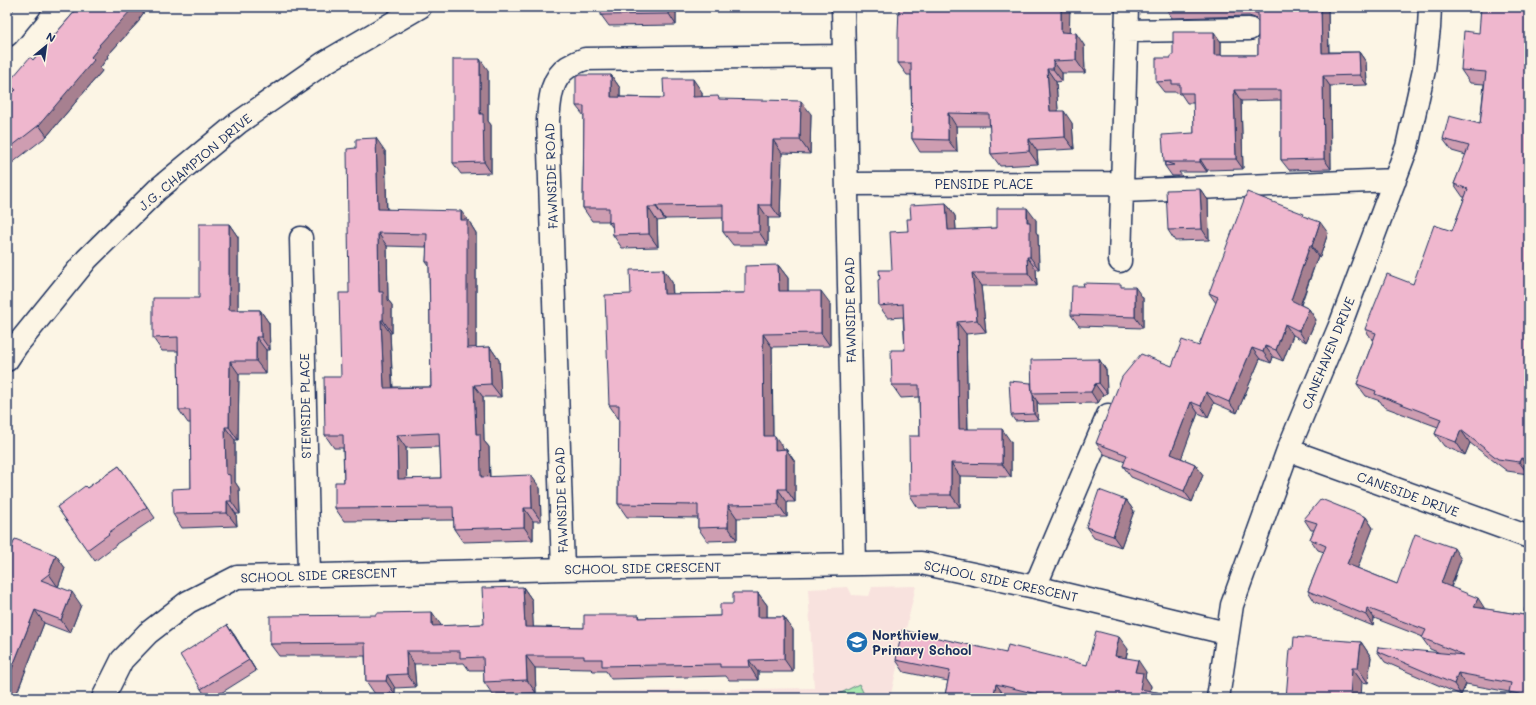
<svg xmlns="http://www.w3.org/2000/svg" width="1536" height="705" viewBox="0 0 1536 705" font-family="Mali,sans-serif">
<rect width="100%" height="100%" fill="#fcf5e5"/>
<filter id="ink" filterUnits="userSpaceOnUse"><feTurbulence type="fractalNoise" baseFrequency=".025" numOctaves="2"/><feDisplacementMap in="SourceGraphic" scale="8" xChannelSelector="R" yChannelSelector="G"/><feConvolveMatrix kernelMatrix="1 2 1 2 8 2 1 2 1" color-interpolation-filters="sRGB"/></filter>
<g filter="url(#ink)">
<path fill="#f8e2de" d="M 916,586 L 890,698 L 544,698 L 595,692 L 814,688 L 808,589 L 848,587 L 852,595 L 869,596 L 872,587 Z
M 424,693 L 489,698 L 355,698 L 377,695 Z"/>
<path fill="#a9e8af" stroke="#628c86" d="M 859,684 L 866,698 L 831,698 Z"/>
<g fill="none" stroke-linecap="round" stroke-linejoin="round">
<g stroke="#1b2f5e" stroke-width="25">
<path id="minor" d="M 843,7 L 855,564
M 1126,31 L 1249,29
M 7,35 L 30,7
M 847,184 L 1122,183
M 1122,191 L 1395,180
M 301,238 L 309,574
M 1120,261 L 1127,7
M 1288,450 L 1529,537
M 563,569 L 548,120 C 550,101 550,79 568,67 C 573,64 579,61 585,59 L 844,56
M 1035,587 L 1108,415
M 103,698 L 122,660 L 148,633 L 188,602 L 237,577 L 563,569 L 921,563 L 1035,587 L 1226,633
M 1218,698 L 1232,605 L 1288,450 L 1341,323 L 1407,147 L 1424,70 L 1429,28 L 1430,7"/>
</g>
<g stroke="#1b2f5e" stroke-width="25">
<path id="major" d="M 7,360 L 17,345 L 87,259 L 157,190 L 238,123 L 324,63 L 420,7"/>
</g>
<use href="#minor" stroke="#fcf5e5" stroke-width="22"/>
<use href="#major" stroke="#fcf5e5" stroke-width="22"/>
</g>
<path fill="#ce9db1" stroke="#1b2f5e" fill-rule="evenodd" d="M 74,7 L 148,7 L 139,19 L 140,20 L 107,56 L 108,57 L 100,68 L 102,71 L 47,136 L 7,167 L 7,97 L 14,92 L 8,83 L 33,60 L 76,10 Z
M 676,7 L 676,25 L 609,26 L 601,15 Z
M 724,7 L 789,7 L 725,9 Z
M 1165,7 L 1343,7 L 1343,10 L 1328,10 L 1329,52 L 1359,52 L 1366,62 L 1367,85 L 1330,86 L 1331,169 L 1289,170 L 1281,160 L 1281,100 L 1241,101 L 1243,169 L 1207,170 L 1207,172 L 1179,172 L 1182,176 L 1172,176 L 1165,166 L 1164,162 L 1194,133 L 1194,103 L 1187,103 L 1181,94 L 1179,94 L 1177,92 L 1164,92 L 1156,82 L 1171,58 L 1173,55 L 1221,42 L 1221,55 L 1258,55 L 1258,21 L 1255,18 L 1249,16 L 1172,18 Z
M 1529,7 L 1529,472 L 1528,474 L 1507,471 L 1470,443 L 1465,455 L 1444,446 L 1435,434 L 1438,427 L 1384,407 L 1380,401 L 1366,396 L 1357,384 L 1373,341 L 1365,329 L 1413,284 L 1452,231 L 1465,197 L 1463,197 L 1454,184 L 1466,155 L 1452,151 L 1443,139 L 1480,124 L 1484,84 L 1470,83 L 1461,70 L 1479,33 Z
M 1070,33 L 1084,45 L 1085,73 L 1062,73 L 1062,81 L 1056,82 L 1058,111 L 1072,123 L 1074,149 L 1037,151 L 1038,164 L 1000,166 L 991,154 L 990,126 L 956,126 L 957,152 L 920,152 L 912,139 L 911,75 L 907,75 L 898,63 Z
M 488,70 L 488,121 L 491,125 L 491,173 L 461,174 L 453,163 Z
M 611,75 L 620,88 L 620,97 L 664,98 L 702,92 L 702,97 L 811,114 L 810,154 L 782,153 L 780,218 L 768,218 L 768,245 L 733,245 L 723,232 L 723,218 L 665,219 L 665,220 L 657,221 L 658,247 L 622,248 L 613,235 L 613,228 L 609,223 L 609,221 L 592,221 L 583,208 L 584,116 L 576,106 Z
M 385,151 L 387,209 L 471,224 L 471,225 L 476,233 L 476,348 L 490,347 L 499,360 L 501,397 L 483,397 L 484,441 L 489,447 L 490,477 L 540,488 L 541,521 L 533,521 L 533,540 L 463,542 L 454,529 L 454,520 L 344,521 L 335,508 L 344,482 L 343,448 L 334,448 L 325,435 L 341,377 ZM 387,246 L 427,247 L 426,262 L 429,266 L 431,387 L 393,387 L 390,333 L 392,333 L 392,305 L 388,300 ZM 440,447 L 441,478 L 406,479 L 406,448 Z
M 1200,189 L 1208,200 L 1209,240 L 1175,241 L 1168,230 Z
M 946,203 L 955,216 L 956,230 L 997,228 L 1036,220 L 1036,232 L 1038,235 L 1039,269 L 1036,269 L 1037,286 L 981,286 L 986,332 L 966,334 L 968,429 L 1011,442 L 1011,477 L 960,476 L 960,507 L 918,508 L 910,495 L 920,436 L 919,397 L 901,398 L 892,385 L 905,350 L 903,317 L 888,318 L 879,306 L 880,279 L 892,270 L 908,231 L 911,219 Z
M 1306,217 L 1328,233 L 1320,257 L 1318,256 L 1301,305 L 1309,309 L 1316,320 L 1306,342 L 1293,335 L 1283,361 L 1273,357 L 1271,363 L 1260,359 L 1237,413 L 1214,403 L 1208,417 L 1198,413 L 1181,458 L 1195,464 L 1203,475 L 1192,502 L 1131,477 L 1123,466 L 1125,462 L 1104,454 L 1096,443 L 1172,366 L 1199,346 L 1216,303 L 1209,293 Z
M 229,224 L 238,237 L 238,310 L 260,310 L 269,323 L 270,350 L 266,350 L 266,374 L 239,374 L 238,440 L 235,440 L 235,482 L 239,488 L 240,514 L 236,514 L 237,526 L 182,528 L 173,514 L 191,488 L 191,423 L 188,423 L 179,410 L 178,351 L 162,351 L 153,338 L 199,298 Z
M 778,265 L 788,278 L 788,291 L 830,303 L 830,346 L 772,347 L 773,436 L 784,449 L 786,449 L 795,462 L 795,502 L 787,502 L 787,517 L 737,518 L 737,540 L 707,541 L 698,528 L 698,518 L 627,517 L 618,504 L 619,418 L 618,418 L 609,405 L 631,294 L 672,282 L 673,294 L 745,293 Z
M 1123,287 L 1143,298 L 1143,328 L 1079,326 L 1071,315 Z
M 1099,359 L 1106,370 L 1107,393 L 1103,395 L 1098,403 L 1039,404 L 1037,401 L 1038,420 L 1015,421 L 1011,415 L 1031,383 Z
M 119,466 L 155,518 L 116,544 L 116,545 L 95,561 L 57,507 L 87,488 Z
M 1126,500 L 1134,511 L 1121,547 L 1094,538 L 1086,527 Z
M 1366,517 L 1373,528 L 1357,568 L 1397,584 L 1461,559 L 1451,588 L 1485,609 L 1524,615 L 1529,609 L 1529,698 L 1513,698 L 1509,692 L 1466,684 L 1461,695 L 1385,662 L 1377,651 L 1440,653 L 1430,649 L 1422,638 L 1423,637 L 1374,618 L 1373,626 L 1315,602 L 1308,591 L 1324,552 L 1318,550 L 1310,539 L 1314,530 L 1311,530 L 1304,519 Z
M 56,555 L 65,568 L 58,587 L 81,605 L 70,633 L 44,623 L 15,698 L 7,695 L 7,560 Z
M 523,587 L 532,600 L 533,627 L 584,628 L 639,615 L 640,618 L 720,616 L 733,604 L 758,593 L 767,605 L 767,617 L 784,617 L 793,630 L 793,672 L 758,672 L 758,680 L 729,680 L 726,676 L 611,679 L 606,671 L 593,671 L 591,669 L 535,668 L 536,693 L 493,695 L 484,682 L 484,670 L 469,670 L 464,663 L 414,664 L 416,687 L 395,688 L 395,694 L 375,694 L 366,681 L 365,656 L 279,656 L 270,644 L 441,625 L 441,626 L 484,624 Z
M 227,625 L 235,636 L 256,671 L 213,698 L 207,698 L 201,689 Z
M 1361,642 L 1371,657 L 1368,683 L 1362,682 L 1293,649 Z
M 1128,649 L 1126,658 L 1146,672 L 1145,677 L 1151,686 L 1150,691 L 1167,694 L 1169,698 L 1012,698 L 1005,696 L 1004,698 L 947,698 L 945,695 L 948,681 L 904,672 L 896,660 L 1006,653 L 1087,665 Z"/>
<path fill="#a78090" stroke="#1b2f5e" d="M 131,7 L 148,7 L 139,19 L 140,20 L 107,56 L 108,57 L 100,68 L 102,71 L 47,136 L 39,125 L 91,57 L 99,45 Z
M 668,7 L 676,7 L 676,25 L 669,14 Z
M 1061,7 L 1070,7 L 1069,45 L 1061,32 Z
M 1321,7 L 1326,7 L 1328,10 L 1329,63 L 1322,53 Z
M 1214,32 L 1221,42 L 1221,66 L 1214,55 Z
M 1076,33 L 1084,45 L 1085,73 L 1076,60 Z
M 1359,52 L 1366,62 L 1367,85 L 1360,75 Z
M 480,59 L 488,70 L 488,121 L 491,125 L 491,173 L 484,162 L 480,114 Z
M 1053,61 L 1062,73 L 1062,81 L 1053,69 Z
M 1047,69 L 1056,82 L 1059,123 L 1050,111 Z
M 611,75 L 620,88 L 620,110 L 611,97 Z
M 1323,76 L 1330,86 L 1331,169 L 1324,159 Z
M 693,79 L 702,92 L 702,110 L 693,97 Z
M 1234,90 L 1241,101 L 1243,169 L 1236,159 Z
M 801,101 L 811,114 L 810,154 L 800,140 Z
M 1064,111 L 1072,123 L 1074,149 L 1065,137 Z
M 948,113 L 956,126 L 957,152 L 948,140 Z
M 376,138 L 385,151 L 387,221 L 378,209 Z
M 1029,139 L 1037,151 L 1038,164 L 1029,151 Z
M 773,140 L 782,153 L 780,218 L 771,205 Z
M 1200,159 L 1207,170 L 1207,172 L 1200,162 Z
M 1200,189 L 1208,200 L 1209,240 L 1202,229 Z
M 946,203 L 955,216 L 957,243 L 948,230 Z
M 759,205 L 768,218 L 768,245 L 759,232 Z
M 656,206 L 665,219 L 665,220 L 656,207 Z
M 648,207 L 657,221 L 658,247 L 649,234 Z
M 1027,208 L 1036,220 L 1036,232 L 1038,235 L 1039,269 L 1030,257 Z
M 461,211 L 471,224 L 471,225 L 476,233 L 476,361 L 467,348 Z
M 1320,222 L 1328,233 L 1320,257 L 1312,246 Z
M 229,224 L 238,237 L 238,323 L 229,310 Z
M 378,233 L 387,246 L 388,300 L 392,305 L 392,333 L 383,320 L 379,292 Z
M 1310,245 L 1318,256 L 1298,311 L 1291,300 Z
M 1027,257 L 1036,269 L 1037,286 L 1028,273 Z
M 778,265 L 788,278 L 788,304 L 779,291 Z
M 663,269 L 672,282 L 673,307 L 664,294 Z
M 972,273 L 981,286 L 986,332 L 977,320 Z
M 1135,287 L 1143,298 L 1143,328 L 1135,317 Z
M 821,291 L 830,303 L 830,346 L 821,333 Z
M 1309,309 L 1316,320 L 1306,342 L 1299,331 Z
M 260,310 L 269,323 L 270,350 L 261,337 Z
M 381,320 L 390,333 L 393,400 L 384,388 Z
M 957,322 L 966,334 L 968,441 L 959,429 Z
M 1285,324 L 1293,335 L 1283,361 L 1276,350 Z
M 763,334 L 772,347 L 773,449 L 764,436 Z
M 256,337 L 266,350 L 266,374 L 256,361 Z
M 1265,346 L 1273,357 L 1271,363 L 1263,352 Z
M 490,347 L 499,360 L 501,397 L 491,384 Z
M 1252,348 L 1260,359 L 1237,413 L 1229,402 Z
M 1099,359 L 1106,370 L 1107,393 L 1099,383 Z
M 230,361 L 239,374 L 238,440 L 229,427 Z
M 1095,384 L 1103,395 L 1098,403 L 1091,392 Z
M 474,385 L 483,397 L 484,441 L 489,447 L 490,490 L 481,477 L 476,434 Z
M 1206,392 L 1214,403 L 1208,417 L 1201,406 Z
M 1033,395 L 1037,401 L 1038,420 L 1034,414 Z
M 1191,402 L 1198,413 L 1179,465 L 1171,454 Z
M 225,427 L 235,440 L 235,482 L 239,488 L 240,514 L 231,501 L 226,474 Z
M 1002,429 L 1011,442 L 1011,477 L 1002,464 Z
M 1461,430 L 1470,443 L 1465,455 L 1456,442 Z
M 397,435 L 406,448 L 407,492 L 398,479 Z
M 775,436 L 784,449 L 784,463 L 775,450 Z
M 786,449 L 795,462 L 795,502 L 786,489 Z
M 1521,458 L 1529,469 L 1528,474 L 1519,462 Z
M 951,463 L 960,476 L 960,507 L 951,495 Z
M 1195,464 L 1203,475 L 1192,502 L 1184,491 Z
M 531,475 L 540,488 L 541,521 L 532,508 Z
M 778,489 L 787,502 L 787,517 L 778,504 Z
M 1126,500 L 1134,511 L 1121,547 L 1113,536 Z
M 227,501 L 236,514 L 237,526 L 227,513 Z
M 728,505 L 737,518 L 737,540 L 728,527 Z
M 524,508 L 533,521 L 533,540 L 524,527 Z
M 1366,517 L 1373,528 L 1355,575 L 1347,564 Z
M 1454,548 L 1461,559 L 1448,594 L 1441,583 Z
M 56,555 L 65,568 L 58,587 L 49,574 Z
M 523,587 L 532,600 L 534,639 L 525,627 Z
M 72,592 L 81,605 L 70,633 L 61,620 Z
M 758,593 L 767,605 L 767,630 L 758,617 Z
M 1478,598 L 1485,609 L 1474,607 Z
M 1367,608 L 1374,618 L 1373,626 L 1366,615 Z
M 35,610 L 44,623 L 15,698 L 7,687 L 7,681 Z
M 432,612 L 441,625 L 441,639 L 432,626 Z
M 784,617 L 793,630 L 793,672 L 784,659 Z
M 227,625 L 235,636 L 256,671 L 249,660 Z
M 1119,637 L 1128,649 L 1123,668 L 1115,656 Z
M 1361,642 L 1371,657 L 1368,683 L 1358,668 Z
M 406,651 L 414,664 L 416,687 L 407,674 Z
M 526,656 L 535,668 L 536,693 L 527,680 Z
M 749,660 L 758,672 L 758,680 L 750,667 Z
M 1138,660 L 1146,672 L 1145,677 L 1151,686 L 1149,698 L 1140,689 L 1135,672 Z
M 1352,668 L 1362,682 L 1361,698 L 1350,698 Z
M 1458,673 L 1466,684 L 1461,695 L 1454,684 Z
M 387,675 L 395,688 L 395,694 L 386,681 Z
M 996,684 L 1005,696 L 1004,698 L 993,698 Z"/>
<path fill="#efb7ce" stroke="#1b2f5e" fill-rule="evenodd" d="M 75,7 L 131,7 L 130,8 L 132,9 L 99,45 L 100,46 L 91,57 L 94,60 L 39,125 L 7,150 L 7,97 L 16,90 L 8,83 L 30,57 L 33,60 L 77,9 Z
M 601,7 L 668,7 L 669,14 L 601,15 Z
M 899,7 L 1061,7 L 1061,32 L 1076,33 L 1076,60 L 1053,61 L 1053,69 L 1047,69 L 1050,111 L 1064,111 L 1065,137 L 1029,139 L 1029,151 L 991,154 L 989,114 L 948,113 L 948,140 L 912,139 L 911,63 L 898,63 L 898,35 Z
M 1165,7 L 1201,7 L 1165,8 Z
M 1244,7 L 1321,7 L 1322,53 L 1359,52 L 1360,75 L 1323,76 L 1324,159 L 1281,160 L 1281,90 L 1234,90 L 1236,159 L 1200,159 L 1200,162 L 1164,162 L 1162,135 L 1194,133 L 1193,93 L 1180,93 L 1180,84 L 1172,84 L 1172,81 L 1156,82 L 1156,58 L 1171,58 L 1171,55 L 1173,55 L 1173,32 L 1214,32 L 1214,55 L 1258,55 L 1258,13 L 1253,13 L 1248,8 Z
M 1481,7 L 1529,7 L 1529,460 L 1521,458 L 1519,462 L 1498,459 L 1461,430 L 1456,442 L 1435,434 L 1441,419 L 1375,394 L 1376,391 L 1357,384 L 1376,333 L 1365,329 L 1387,274 L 1413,284 L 1434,225 L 1452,231 L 1468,189 L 1454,184 L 1469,146 L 1443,139 L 1449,116 L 1480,124 L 1486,72 L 1461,70 L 1464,31 L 1479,33 Z
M 453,59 L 480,59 L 480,114 L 483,114 L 484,162 L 453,163 Z
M 576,75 L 611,75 L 611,97 L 664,98 L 663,79 L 693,79 L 693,97 L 718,96 L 719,99 L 801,101 L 800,140 L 773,140 L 771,205 L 759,205 L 759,232 L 723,232 L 723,205 L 656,206 L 656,207 L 648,207 L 649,234 L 613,235 L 612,222 L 609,223 L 609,208 L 583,208 L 584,106 L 576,106 Z
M 376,138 L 378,209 L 461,211 L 461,220 L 467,220 L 467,348 L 490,347 L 491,384 L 474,385 L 476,434 L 480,434 L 481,477 L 531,475 L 532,508 L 524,508 L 524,527 L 454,529 L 453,507 L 335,508 L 335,482 L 344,482 L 343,435 L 325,435 L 324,377 L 341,377 L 339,293 L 349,293 L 347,149 L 356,148 L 356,139 ZM 378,233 L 427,234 L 426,262 L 429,262 L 431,387 L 384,388 L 381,320 L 383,320 L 383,292 L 379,292 ZM 439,433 L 441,478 L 398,479 L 397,435 Z
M 1165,162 L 1174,165 L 1165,166 Z
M 1200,189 L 1202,229 L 1168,230 L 1166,190 Z
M 1247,192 L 1304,214 L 1303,216 L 1320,222 L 1312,246 L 1310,245 L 1291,300 L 1309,309 L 1299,331 L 1285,324 L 1276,350 L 1265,346 L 1263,352 L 1252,348 L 1229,402 L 1206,392 L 1201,406 L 1191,402 L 1171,454 L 1195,464 L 1184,491 L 1123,466 L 1127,455 L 1096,443 L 1122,377 L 1141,354 L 1172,366 L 1182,340 L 1199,346 L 1218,297 L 1209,293 Z
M 946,203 L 948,230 L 997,228 L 997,208 L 1027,208 L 1027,222 L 1030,222 L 1030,257 L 1027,257 L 1028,273 L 972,273 L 977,320 L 957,322 L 959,429 L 1002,429 L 1002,464 L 951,463 L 951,495 L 910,495 L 909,436 L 920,436 L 919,385 L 892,385 L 891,350 L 905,350 L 903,304 L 879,306 L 878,280 L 880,279 L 879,270 L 892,270 L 890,232 L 908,231 L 907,219 L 911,219 L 910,205 Z
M 199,224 L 229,224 L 229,310 L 260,310 L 261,337 L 256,337 L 256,361 L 230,361 L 229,427 L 225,427 L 226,474 L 230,475 L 231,501 L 227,501 L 227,513 L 173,514 L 172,489 L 191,488 L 190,410 L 179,410 L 178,337 L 153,338 L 153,298 L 199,298 Z
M 778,265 L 779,291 L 821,291 L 821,333 L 763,334 L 764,436 L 775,436 L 775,450 L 786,449 L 786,489 L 778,489 L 778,504 L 728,505 L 728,527 L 698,528 L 698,505 L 618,504 L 619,405 L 609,405 L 605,295 L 631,294 L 630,270 L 663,269 L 664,294 L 745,293 L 745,266 Z
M 1083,283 L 1121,284 L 1121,287 L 1135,287 L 1135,317 L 1071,315 L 1072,286 L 1084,286 Z
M 1099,359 L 1099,383 L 1095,384 L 1091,392 L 1032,393 L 1031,360 Z
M 1009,381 L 1031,383 L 1032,393 L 1033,395 L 1034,414 L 1011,415 Z
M 119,466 L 147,507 L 108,533 L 109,534 L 87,550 L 57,507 L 85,486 L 87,488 Z
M 1099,490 L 1126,500 L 1113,536 L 1086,527 Z
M 1321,499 L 1366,517 L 1347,564 L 1397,584 L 1415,534 L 1454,548 L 1441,583 L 1478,598 L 1474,607 L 1524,615 L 1525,608 L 1529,609 L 1529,696 L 1509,692 L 1511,683 L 1458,673 L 1454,684 L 1377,651 L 1378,647 L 1464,655 L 1422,638 L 1426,630 L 1367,608 L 1366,615 L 1308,591 L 1326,546 L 1310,539 L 1317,523 L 1304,519 Z
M 15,539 L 56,555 L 49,574 L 41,580 L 72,592 L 61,620 L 35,610 L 7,681 L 7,560 Z
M 523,587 L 525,627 L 584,628 L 584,615 L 639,615 L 639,618 L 720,616 L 720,604 L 733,604 L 733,593 L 758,593 L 758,617 L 784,617 L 784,659 L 749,660 L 750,667 L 720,667 L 720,664 L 602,666 L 602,659 L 584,659 L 584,656 L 526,656 L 527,680 L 484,682 L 483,657 L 460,658 L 460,651 L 406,651 L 407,674 L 387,675 L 386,681 L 366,681 L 365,643 L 270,644 L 270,616 L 376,615 L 376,613 L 432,612 L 432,626 L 484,624 L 482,588 Z
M 227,625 L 249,660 L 201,689 L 180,655 Z
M 902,630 L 1006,653 L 1008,645 L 1087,665 L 1096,631 L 1119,637 L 1115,656 L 1138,660 L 1135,672 L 1143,673 L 1140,689 L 1167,694 L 1167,698 L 1066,698 L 1055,695 L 1055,698 L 1053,698 L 996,684 L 993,698 L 961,698 L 945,695 L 950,671 L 896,660 Z
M 1294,637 L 1361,642 L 1358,668 L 1352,668 L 1350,698 L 1286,698 L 1290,649 L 1293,649 Z
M 151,695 L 162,698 L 151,698 Z"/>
</g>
<defs>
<g id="school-disc" transform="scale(1.15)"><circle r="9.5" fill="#1f6fb2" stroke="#fcf5e5"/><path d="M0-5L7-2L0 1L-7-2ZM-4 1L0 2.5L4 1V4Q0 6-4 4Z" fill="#fff"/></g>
</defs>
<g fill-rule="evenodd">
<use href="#school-disc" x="857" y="642"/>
</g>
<g text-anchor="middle" stroke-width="3" stroke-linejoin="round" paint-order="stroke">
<g font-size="13" fill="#1b2f5e" stroke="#fcf5e5">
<text transform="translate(195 162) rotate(-40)" y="5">J.G. CHAMPION DRIVE</text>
<text transform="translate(551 176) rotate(-92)" y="5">FAWNSIDE ROAD</text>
<text x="984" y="189">PENSIDE PLACE</text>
<text transform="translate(850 310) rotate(-91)" y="5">FAWNSIDE ROAD</text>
<text transform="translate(1328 353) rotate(-68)" y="5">CANEHAVEN DRIVE</text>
<text transform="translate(305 406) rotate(-91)" y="5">STEMSIDE PLACE</text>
<text transform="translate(1408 494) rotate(20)" y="5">CANESIDE DRIVE</text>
<text transform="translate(561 500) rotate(-92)" y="5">FAWNSIDE ROAD</text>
<text transform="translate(643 568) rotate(-1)" y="5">SCHOOL SIDE CRESCENT</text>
<text transform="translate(319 575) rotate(-2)" y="5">SCHOOL SIDE CRESCENT</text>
<text transform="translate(1001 581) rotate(12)" y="5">SCHOOL SIDE CRESCENT</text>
</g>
<g font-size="13" font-weight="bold" fill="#1b2f5e" stroke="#fcf5e5" text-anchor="start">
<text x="872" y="640">Northview<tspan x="872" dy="15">Primary School</tspan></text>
</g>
</g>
<rect width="1536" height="705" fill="none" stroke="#fcf5e5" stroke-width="24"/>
<rect x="12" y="12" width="1512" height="681" fill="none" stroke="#1b2f5e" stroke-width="1.5" filter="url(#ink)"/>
<g transform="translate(46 46) rotate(29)" stroke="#fcf5e5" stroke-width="3" paint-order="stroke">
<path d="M0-3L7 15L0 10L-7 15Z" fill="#1b2f5e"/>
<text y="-6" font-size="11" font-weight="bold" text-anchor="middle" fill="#1b2f5e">N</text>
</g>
</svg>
